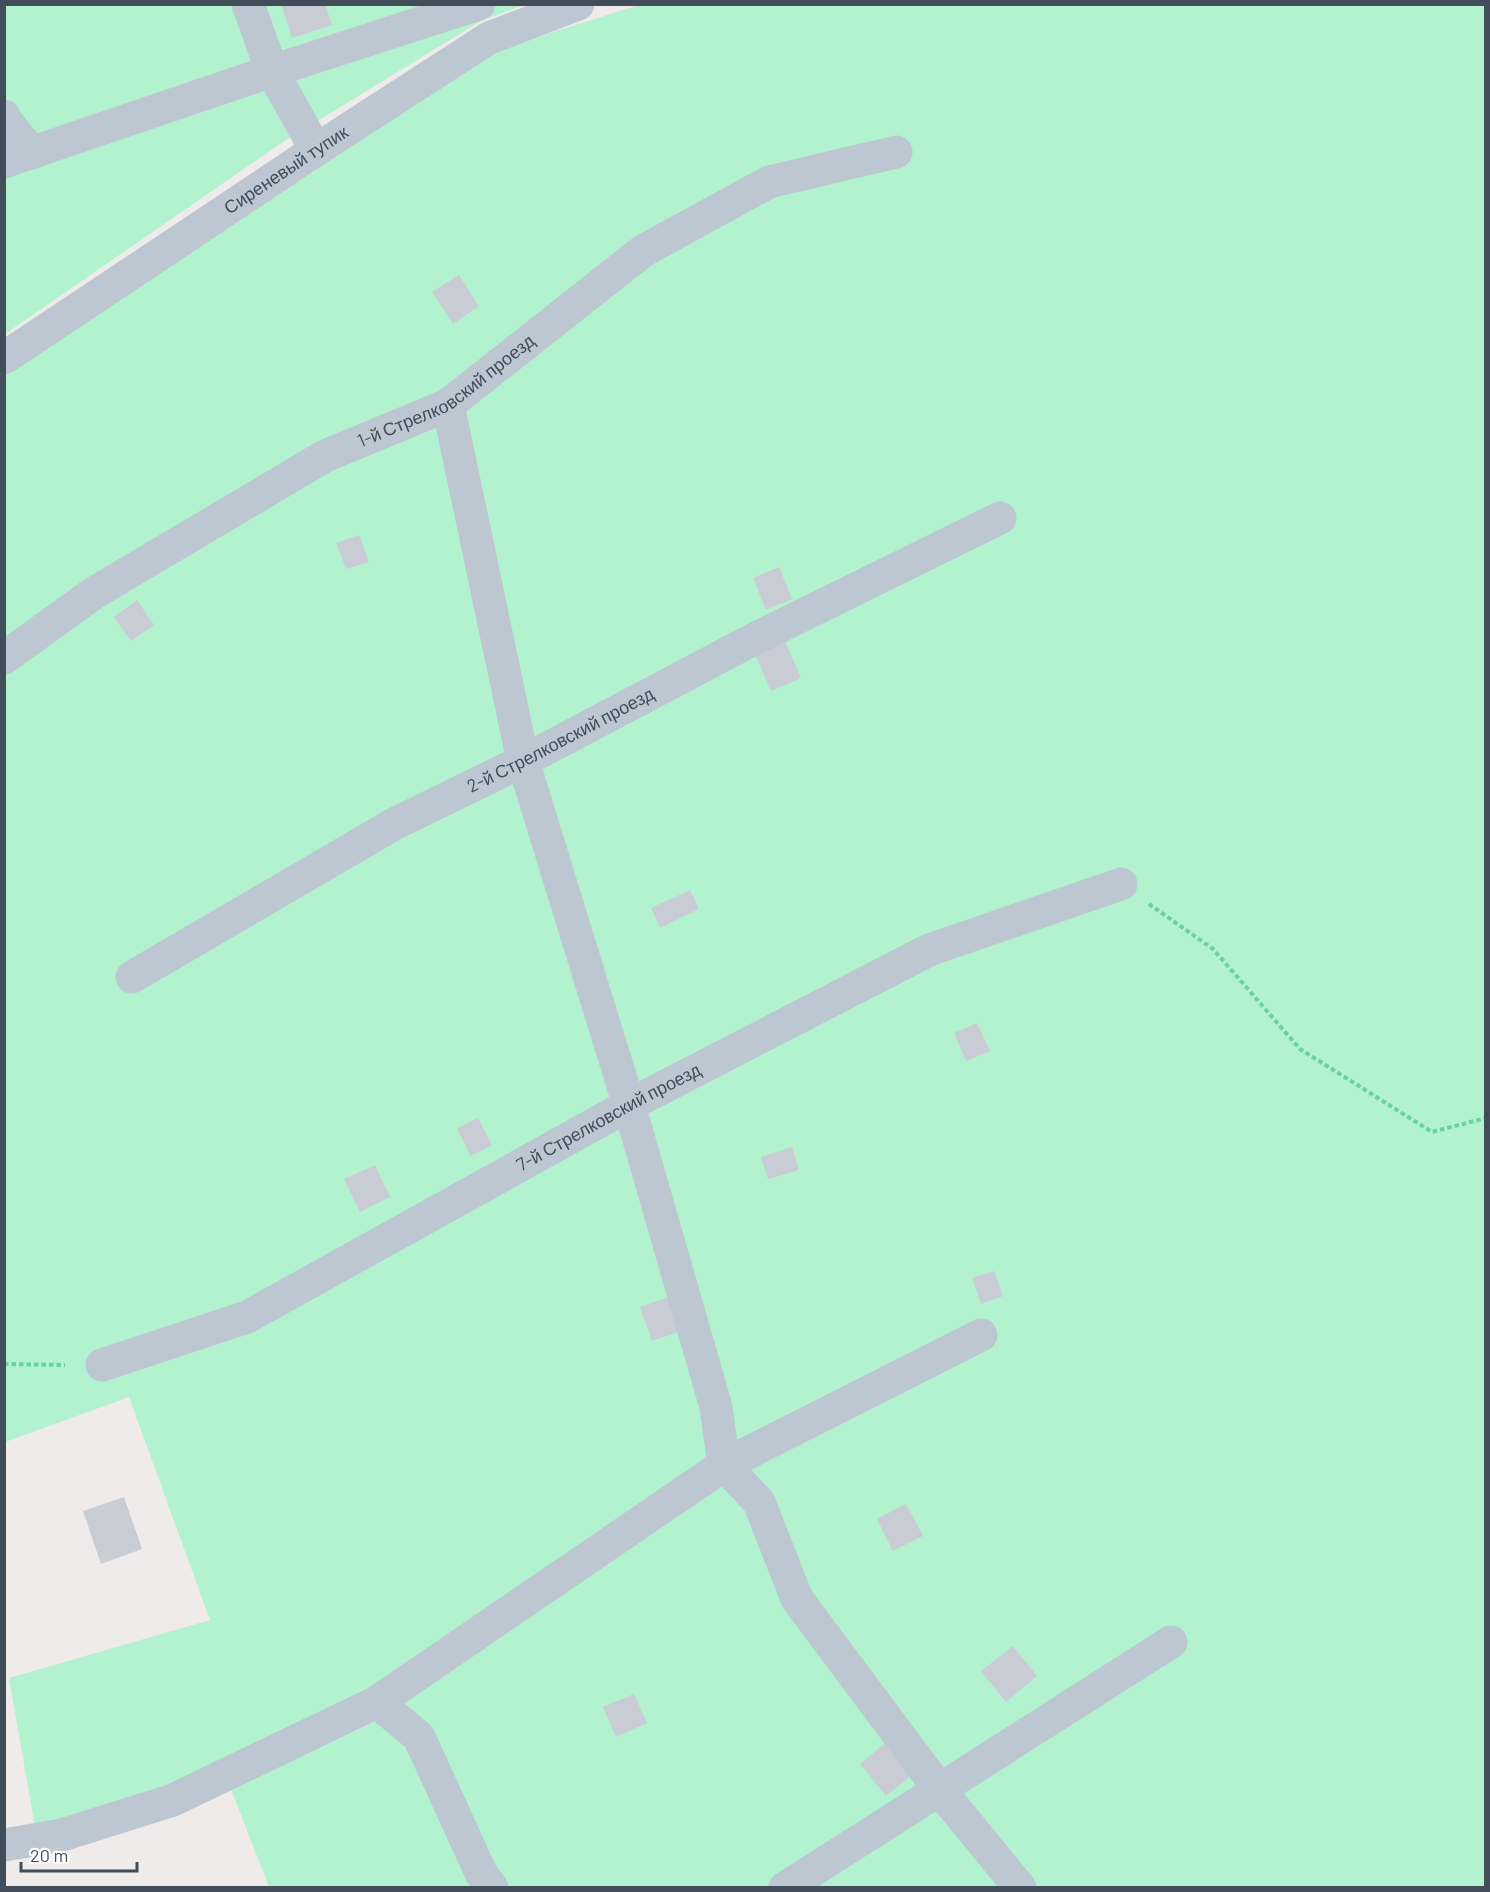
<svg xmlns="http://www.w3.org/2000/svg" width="1490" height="1892" viewBox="0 0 1490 1892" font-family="Barlow,sans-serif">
<rect width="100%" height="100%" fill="#eeebea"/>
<path fill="#b3f2ce" d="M 5,5 L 523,5 L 479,22 L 280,144 L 5,334 Z
M 639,5 L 1485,5 L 1485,1887 L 269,1887 L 231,1789 L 402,1709 L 35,1827 L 9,1678 L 210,1620 L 129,1397 L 5,1442 L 5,376 L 499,49 Z"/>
<path fill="#c9ccd4" d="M 281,4 L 325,4 L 332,25 L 292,38 Z
M 459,275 L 479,306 L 453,324 L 432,292 Z
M 359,535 L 369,562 L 346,569 L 336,543 Z
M 779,567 L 792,599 L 766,610 L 753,578 Z
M 137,600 L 154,625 L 131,641 L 114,617 Z
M 785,641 L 801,678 L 771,691 L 755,654 Z
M 690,890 L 699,909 L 660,928 L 651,908 Z
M 977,1023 L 990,1051 L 966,1061 L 954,1033 Z
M 478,1118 L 492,1145 L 471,1156 L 457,1128 Z
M 792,1147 L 799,1170 L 768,1179 L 761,1157 Z
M 375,1165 L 390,1197 L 360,1212 L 344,1179 Z
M 994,1271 L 1003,1296 L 981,1304 L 972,1278 Z
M 669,1297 L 681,1331 L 652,1341 L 640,1307 Z
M 124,1497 L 142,1549 L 101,1564 L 83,1511 Z
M 906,1504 L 923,1536 L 893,1551 L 877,1519 Z
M 1013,1646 L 1037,1676 L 1006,1702 L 981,1671 Z
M 634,1694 L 647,1723 L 616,1737 L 603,1707 Z
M 890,1739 L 917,1771 L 886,1796 L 860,1764 Z"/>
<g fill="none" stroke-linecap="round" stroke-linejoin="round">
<path stroke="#68d2a4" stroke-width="4" stroke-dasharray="4.5 3" stroke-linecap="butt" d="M 1149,904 L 1213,949 L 1300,1049 L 1432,1132 L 1486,1118
M 4,1364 L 65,1365"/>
<g stroke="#bcc7d2" stroke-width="33">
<path d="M 248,4 L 272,71 L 316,150"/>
<path d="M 4,116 L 6,121 L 32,153"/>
<path d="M 4,162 L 272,71 L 479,4"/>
<path id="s1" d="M 4,358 L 316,150 L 489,38 L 578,4"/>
<path d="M 448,405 L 523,761 L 629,1105 L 716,1407 L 724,1465 L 759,1502 L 797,1599 L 939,1789 L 1020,1888"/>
<path id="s2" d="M 4,658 L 94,593 L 325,456 L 448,405 L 643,251 L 769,182 L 896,152"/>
<path id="s3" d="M 132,977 L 394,824 L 523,761 L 754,639 L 1000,518"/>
<path id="s4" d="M 102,1365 L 247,1317 L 629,1105 L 929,950 L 1121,884"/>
<path d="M 377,1702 L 419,1737 L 481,1873 L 492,1888"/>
<path d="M 4,1845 L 62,1835 L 173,1800 L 377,1702 L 724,1465 L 981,1335"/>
<path d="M 785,1888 L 1171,1642"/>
</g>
</g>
<g text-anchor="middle" stroke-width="5" stroke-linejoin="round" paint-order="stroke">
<g font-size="18" fill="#424d5a" stroke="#fff">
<text dy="6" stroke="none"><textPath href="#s1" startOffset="339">Сиреневый тупик</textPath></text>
<text dy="6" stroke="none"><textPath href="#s2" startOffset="518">1-й Стрелковский проезд</textPath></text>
<text dy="6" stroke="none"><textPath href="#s3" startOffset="490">2-й Стрелковский проезд</textPath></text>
<text dy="6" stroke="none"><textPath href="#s4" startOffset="566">7-й Стрелковский проезд</textPath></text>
</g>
</g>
<rect width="1490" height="1892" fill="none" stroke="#424d5a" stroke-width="12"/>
<path d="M21 1862v9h116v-9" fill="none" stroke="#424d5a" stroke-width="3"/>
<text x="30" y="1862" font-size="18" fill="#424d5a" stroke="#ffffff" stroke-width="4.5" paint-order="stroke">20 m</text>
</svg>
